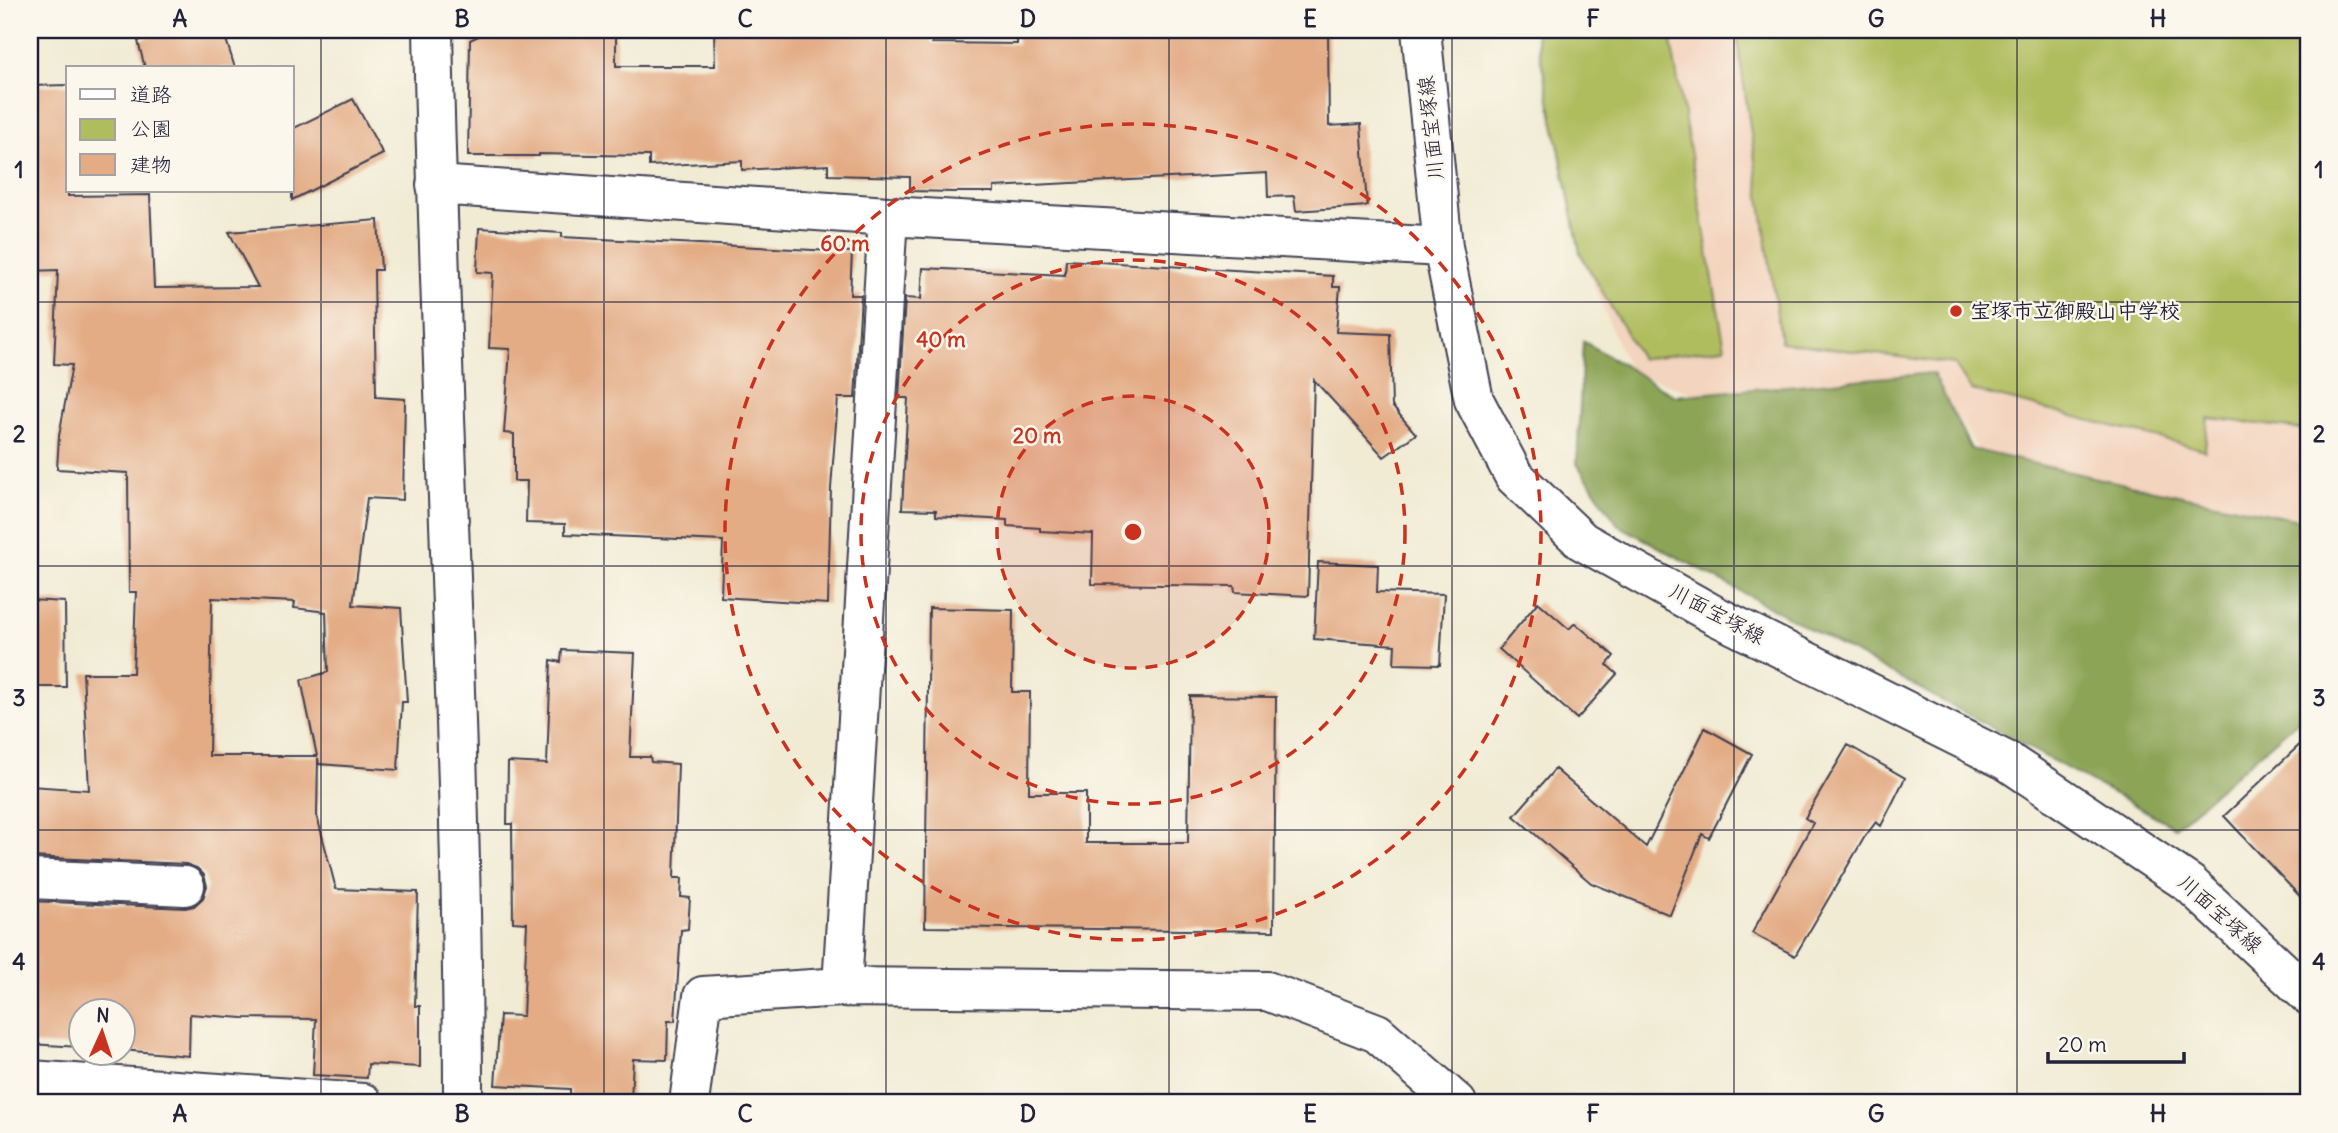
<svg xmlns="http://www.w3.org/2000/svg" width="2338" height="1133" viewBox="0 0 2338 1133" font-family="Delius,'Klee One',sans-serif">
<rect width="100%" height="100%" fill="#fbf7ec"/>
<filter id="ink" filterUnits="userSpaceOnUse"><feTurbulence type="fractalNoise" baseFrequency=".0143" numOctaves="2"/><feDisplacementMap in="SourceGraphic" scale="14" xChannelSelector="R" yChannelSelector="G"/><feConvolveMatrix kernelMatrix="1 2 1 2 8 2 1 2 1" color-interpolation-filters="sRGB"/></filter>
<filter id="wash" filterUnits="userSpaceOnUse"><feTurbulence type="fractalNoise" baseFrequency=".00686" numOctaves="4" result="noise"/><feDisplacementMap in="SourceGraphic" scale="28" xChannelSelector="R" yChannelSelector="G"/><feGaussianBlur stdDeviation="1.57" result="paint"/><feColorMatrix in="noise" values="0 0 0 0 0 0 0 0 0 0 0 0 0 0 0 0 0 1.4 0 .05"/><feComposite in="paint" operator="in"/></filter>
<g filter="url(#wash)">
<rect width="100%" height="100%" fill="#f1ebd4"/>
<path fill="#f3d4be" d="M 1535,30 L 2308,30 L 2308,521 L 1991,471 L 1959,419 L 1768,421 L 1629,370 L 1580,253 Z"/>
<path fill="#b0bd5f" stroke="#69704d" stroke-width="2" d="M 1535,30 L 1669,30 L 1725,348 L 1641,359 L 1580,253 Z
M 1736,30 L 2305,30 L 2308,48 L 2308,430 L 2208,418 L 2205,450 L 1971,390 L 1954,364 L 1781,342 Z"/>
<path fill="#8ca456" stroke="#576348" stroke-width="2" d="M 1583,341 L 1675,396 L 1933,373 L 1971,449 L 2101,479 L 2308,522 L 2308,712 L 2175,827 L 1618,525 L 1577,464 Z"/>
<g id="blocks">
<path fill="#e3ac85" fill-rule="evenodd" d="M 167,30 L 223,30 L 235,68 L 145,68 L 138,41 Z
M 491,30 L 616,30 L 616,66 L 715,66 L 714,30 L 931,30 L 932,43 L 1017,44 L 1017,34 L 1086,32 L 1086,30 L 1235,30 L 1235,36 L 1328,31 L 1329,126 L 1361,124 L 1367,206 L 1296,211 L 1294,196 L 1268,197 L 1267,173 L 994,187 L 994,192 L 954,192 L 910,191 L 910,177 L 828,175 L 828,165 L 742,170 L 742,161 L 649,166 L 649,156 L 539,154 L 539,156 L 468,156 L 470,40 Z
M 68,85 L 68,196 L 150,195 L 154,288 L 258,287 L 229,232 L 378,220 L 381,270 L 374,270 L 376,397 L 405,399 L 403,500 L 367,498 L 353,605 L 401,608 L 407,702 L 402,702 L 398,770 L 319,764 L 318,758 L 317,816 L 336,889 L 418,892 L 415,1006 L 420,1006 L 420,1067 L 368,1064 L 367,1078 L 313,1075 L 316,1019 L 243,1018 L 190,1014 L 189,1056 L 122,1050 L 122,1011 L 80,1011 L 80,1047 L 30,1044 L 30,901 L 185,908 L 194,906 L 203,898 L 207,886 L 204,875 L 197,868 L 186,864 L 30,857 L 30,786 L 89,790 L 83,673 L 133,673 L 136,592 L 129,592 L 128,473 L 57,469 L 59,436 L 72,365 L 54,364 L 58,270 L 30,271 L 30,86 ZM 212,598 L 295,602 L 294,608 L 326,612 L 328,672 L 301,680 L 317,756 L 209,756 Z
M 353,99 L 383,154 L 292,200 L 292,129 Z
M 479,228 L 562,233 L 562,237 L 852,252 L 850,295 L 861,295 L 855,398 L 838,398 L 831,488 L 828,604 L 721,597 L 723,541 L 565,534 L 565,524 L 526,523 L 527,481 L 514,481 L 514,434 L 504,433 L 510,349 L 489,348 L 493,273 L 477,272 Z
M 1066,260 L 1333,276 L 1333,287 L 1340,287 L 1336,332 L 1390,334 L 1392,406 L 1416,434 L 1384,457 L 1314,380 L 1308,596 L 1235,592 L 1234,586 L 1092,584 L 1093,534 L 1040,531 L 1040,528 L 1007,526 L 1007,520 L 936,516 L 936,510 L 902,509 L 908,398 L 899,398 L 905,298 L 921,299 L 923,268 L 1065,275 Z
M 1318,562 L 1378,565 L 1377,592 L 1444,594 L 1440,665 L 1394,664 L 1395,645 L 1314,639 Z
M 30,600 L 65,602 L 66,687 L 30,687 Z
M 1538,602 L 1569,629 L 1575,623 L 1614,656 L 1607,665 L 1617,674 L 1577,719 L 1499,649 Z
M 929,608 L 1013,610 L 1012,692 L 1030,692 L 1029,793 L 1086,793 L 1086,843 L 1188,843 L 1190,696 L 1276,697 L 1274,931 L 925,927 Z
M 562,650 L 635,653 L 630,757 L 650,757 L 651,762 L 678,764 L 674,878 L 682,878 L 681,897 L 690,898 L 688,929 L 681,930 L 675,1021 L 668,1021 L 667,1060 L 633,1059 L 631,1100 L 570,1099 L 570,1089 L 495,1085 L 500,1015 L 523,1016 L 527,923 L 513,922 L 512,824 L 507,824 L 508,762 L 547,764 L 551,660 L 561,662 Z
M 1705,728 L 1752,754 L 1709,838 L 1702,834 L 1670,915 L 1591,883 L 1514,816 L 1555,769 L 1646,847 Z
M 2308,737 L 2308,905 L 2224,816 Z
M 1848,745 L 1905,778 L 1881,826 L 1876,822 L 1864,838 L 1795,956 L 1752,933 L 1813,823 L 1805,818 Z"/>
</g>
</g>
<g filter="url(#ink)">
<use href="#blocks" fill-opacity="0" stroke="#414052" stroke-width="2"/>
<g fill="none" stroke-linecap="round" stroke-linejoin="round">
<g stroke="#414052" stroke-width="42">
<path id="minor" d="M 433,30 C 440,388 463,745 463,1103
M 1421,30 L 1443,247 L 1474,400 L 1514,476 L 1582,541 L 1716,616 L 2007,761 L 2190,884 L 2308,995
M 436,185 L 888,216
M 30,879 L 185,886
M 842,987 L 888,216 L 1443,247
M 30,1080 L 363,1103
M 689,1103 L 703,996 L 842,987 L 1267,991 L 1377,1033 L 1457,1103"/>
</g>
<use href="#minor" stroke="#fff" stroke-width="38"/>
</g>
</g>
<path fill="none" stroke="#22223b" stroke-width="2" stroke-opacity="0.55" d="M 321,30 L 321,1103M 604,30 L 604,1103M 886,30 L 886,1103M 1169,30 L 1169,1103M 1452,30 L 1452,1103M 1734,30 L 1734,1103M 2017,30 L 2017,1103M 30,302 L 2308,302M 30,566 L 2308,566M 30,830 L 2308,830"/>
<circle cx="1133" cy="532" r="136" fill="#c8321e" fill-opacity=".12"/>
<g fill="none" stroke="#c8321e" stroke-width="3.5" stroke-dasharray="12 9">
<circle cx="1133" cy="532" r="136"/>
<circle cx="1133" cy="532" r="272"/>
<circle cx="1133" cy="532" r="408"/>
</g>
<circle fill="#c8321e" stroke="#fbf7ec" stroke-width="2.5" cx="1956" cy="311" r="7"/>
<g text-anchor="middle" stroke-width="5" stroke-linejoin="round" paint-order="stroke">
<g font-size="21" fill="#22223b" stroke="#fbf7ec">
<text transform="translate(1431 128) rotate(-96)" y="7">川面宝塚線</text>
<text transform="translate(1717 614) rotate(28)" y="7">川面宝塚線</text>
<text transform="translate(2220 914) rotate(42)" y="7">川面宝塚線</text>
</g>
<g font-size="21" font-weight="bold" fill="#22223b" stroke="#fbf7ec" text-anchor="start">
<text x="1970" y="318">宝塚市立御殿山中学校</text>
</g>
</g>
<circle cx="1133" cy="532" r="10" fill="#c8321e" stroke="#fbf7ec" stroke-width="3.5"/>
<g font-size="21" text-anchor="middle" font-weight="bold" fill="#c8321e" stroke="#fbf7ec" stroke-width="5" stroke-linejoin="round" paint-order="stroke">
<text x="845" y="251">60 m</text>
<text x="941" y="347">40 m</text>
<text x="1037" y="443">20 m</text>
</g>
<rect width="2338" height="1133" fill="none" stroke="#fbf7ec" stroke-width="77"/>
<rect x="66" y="66" width="228" height="126" fill="#fbf7ec" stroke="#a4a2a5" stroke-width="2"/>
<rect x="80" y="89" width="35" height="10" fill="#ffffff" stroke="#a4a2a5" stroke-width="2"/>
<text x="130" y="102" font-size="21" fill="#22223b">道路</text>
<rect x="80" y="119" width="35" height="21" fill="#b0bd5f" stroke="#a4a2a5" stroke-width="2"/>
<text x="130" y="136" font-size="21" fill="#22223b">公園</text>
<rect x="80" y="154" width="35" height="21" fill="#e3ac85" stroke="#a4a2a5" stroke-width="2"/>
<text x="130" y="172" font-size="21" fill="#22223b">建物</text>
<g transform="translate(102 1032) rotate(3)"><circle r="33" fill="#fbf7ec" stroke="#a4a2a5" stroke-width="2"/>
<path d="M0-5L12 26L0 18L-12 26Z" fill="#c8321e"/>
<text y="-10" font-size="19" font-weight="bold" text-anchor="middle" fill="#22223b">N</text>
</g>
<path d="M2048 1052v10h136v-10" fill="none" stroke="#22223b" stroke-width="3.5"/>
<text x="2058" y="1052" font-size="21" fill="#22223b" stroke="#fbf7ec" stroke-width="5" paint-order="stroke">20 m</text>
<rect x="38" y="38" width="2262" height="1056" fill="none" stroke="#22223b" stroke-width="2.5"/>
<g font-size="23" text-anchor="middle" font-weight="bold" fill="#22223b">
<text x="180" y="27">A</text>
<text x="462" y="27">B</text>
<text x="745" y="27">C</text>
<text x="1028" y="27">D</text>
<text x="1310" y="27">E</text>
<text x="1593" y="27">F</text>
<text x="1876" y="27">G</text>
<text x="2158" y="27">H</text>
<text x="19" y="178">1</text>
<text x="2319" y="178">1</text>
<text x="19" y="442">2</text>
<text x="2319" y="442">2</text>
<text x="19" y="706">3</text>
<text x="2319" y="706">3</text>
<text x="19" y="970">4</text>
<text x="2319" y="970">4</text>
<text x="180" y="1122">A</text>
<text x="462" y="1122">B</text>
<text x="745" y="1122">C</text>
<text x="1028" y="1122">D</text>
<text x="1310" y="1122">E</text>
<text x="1593" y="1122">F</text>
<text x="1876" y="1122">G</text>
<text x="2158" y="1122">H</text>
</g>
</svg>
